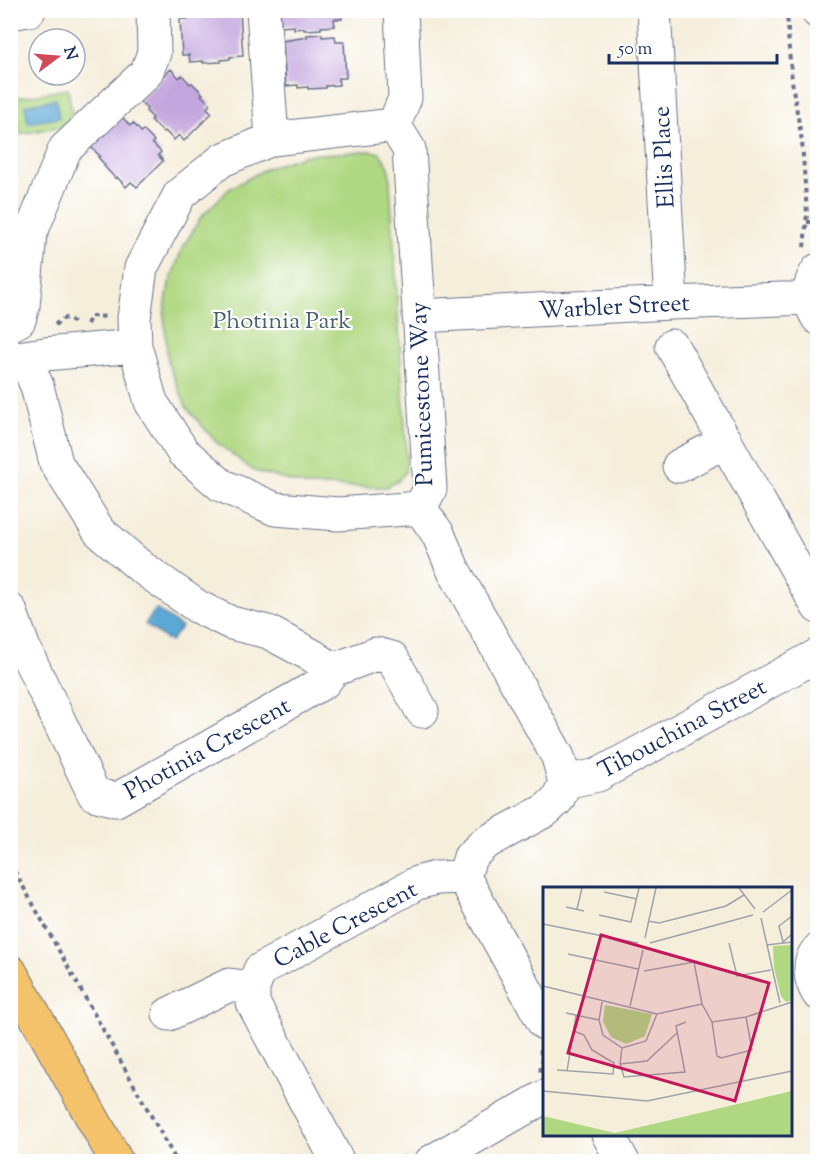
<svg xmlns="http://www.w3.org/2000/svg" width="828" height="1172" viewBox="0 0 828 1172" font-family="'Sorts Mill Goudy',serif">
<rect width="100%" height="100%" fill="#fff"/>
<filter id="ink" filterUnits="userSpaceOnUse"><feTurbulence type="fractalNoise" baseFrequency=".0167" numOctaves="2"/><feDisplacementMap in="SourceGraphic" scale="12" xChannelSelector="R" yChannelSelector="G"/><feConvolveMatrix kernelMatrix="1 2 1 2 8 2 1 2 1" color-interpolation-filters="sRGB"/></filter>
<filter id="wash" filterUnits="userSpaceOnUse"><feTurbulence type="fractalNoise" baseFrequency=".008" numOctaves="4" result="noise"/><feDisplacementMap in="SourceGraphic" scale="24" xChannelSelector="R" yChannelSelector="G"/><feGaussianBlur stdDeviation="1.35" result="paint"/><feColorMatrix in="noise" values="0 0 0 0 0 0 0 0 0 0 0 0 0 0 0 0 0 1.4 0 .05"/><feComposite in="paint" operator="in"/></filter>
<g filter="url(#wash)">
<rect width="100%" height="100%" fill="#f5eedb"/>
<path fill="#b0d882" stroke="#668470" stroke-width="1.5" d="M 68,89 L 73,119 L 62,126 L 20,134 L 14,98 Z
M 369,151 L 380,153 L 389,167 L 407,460 L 405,472 L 398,481 L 386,487 L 308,486 L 254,471 L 216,442 L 187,408 L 168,363 L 164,315 L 169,284 L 182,249 L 201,217 L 229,189 L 267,168 L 306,155 Z"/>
<path fill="#5ca8d5" stroke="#3c6c9a" stroke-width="1.5" d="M 56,99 L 59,118 L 28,123 L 25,105 Z
M 156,609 L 181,627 L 170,642 L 145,624 Z"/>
<g id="blocks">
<path fill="#c3a5de" d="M 228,10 L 228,12 L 240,11 L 243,56 L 230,57 L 230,59 L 221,60 L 221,62 L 203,63 L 203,61 L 190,62 L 189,55 L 182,55 L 180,19 L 188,19 L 187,12 L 200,12 L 200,11 Z
M 280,10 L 341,10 L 342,19 L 334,19 L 335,26 L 321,27 L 321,29 L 304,30 L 304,28 L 294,29 L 294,26 L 281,27 Z
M 322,34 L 322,37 L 335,36 L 336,42 L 344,42 L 346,78 L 338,78 L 339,85 L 326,86 L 326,88 L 308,89 L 308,87 L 298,88 L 298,85 L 286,86 L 283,41 L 307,37 L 307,35 Z
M 171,69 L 179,78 L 182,75 L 190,84 L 192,83 L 203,94 L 201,95 L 210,104 L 207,108 L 212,113 L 184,141 L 179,135 L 174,140 L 165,131 L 163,132 L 151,120 L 153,118 L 146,111 L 147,109 L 139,101 Z
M 122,117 L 130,126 L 133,123 L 141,132 L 143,130 L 154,141 L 152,143 L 161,152 L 158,155 L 163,161 L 137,187 L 131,182 L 126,187 L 117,177 L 116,179 L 104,166 L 105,165 L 98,157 L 100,156 L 91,147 Z"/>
</g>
</g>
<g filter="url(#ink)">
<use href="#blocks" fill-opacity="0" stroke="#67728a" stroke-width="1.5"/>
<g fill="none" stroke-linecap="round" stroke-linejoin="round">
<g stroke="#67728a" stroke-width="35">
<path id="minor" d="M 263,10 L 272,139
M 401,10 L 405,98 L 394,125 L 409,149 L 430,489 L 420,508 L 438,534 L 453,569 L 558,757 L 565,782
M 654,10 L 671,303
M 817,10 L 818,12
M 10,13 L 29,10
M 394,125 L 272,139 L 222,160 L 180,194 L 141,268 L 134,318 L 135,346 L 151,402 L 183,452 L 221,485 L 275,509 L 338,514 L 420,508
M 818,270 C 807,285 808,303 818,318
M 419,316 L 671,303 L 809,298
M 10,325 L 19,320 L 23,306 L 30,235 L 65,149 L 146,73 L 154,53 L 153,10
M 672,346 L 818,607
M 24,357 L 37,386 L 56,463 L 99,531 L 141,567 L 198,607 L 231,623 L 268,632 L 313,656 L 333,670
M 10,364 L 24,357 L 45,354 L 135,346
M 679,466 L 726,441
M 10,610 L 23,646 L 94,794 L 116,800 L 324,682 L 333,670 L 376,654 L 392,658 L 422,711
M 565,782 L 598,775 L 818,655
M 818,950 C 807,962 810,980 818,993
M 169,1014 L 229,985 L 253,988
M 544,1023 L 464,877 L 470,857 L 485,843 L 546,810 L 558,799 L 565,782
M 608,1134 L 623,1162
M 338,1162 L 253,1003 L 253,988 L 260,970 L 417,883 L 436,878 L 464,877
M 431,1162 L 544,1097"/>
</g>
<g stroke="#67728a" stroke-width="35">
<path id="major" d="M 10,971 L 117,1162"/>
</g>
<path stroke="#67728a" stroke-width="4" stroke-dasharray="4.5 4.5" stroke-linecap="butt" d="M 787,10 L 789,51 L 793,89 L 802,141 L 807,214 L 804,248
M 10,105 L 15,106
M 807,222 L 818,222
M 87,324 L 91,316 L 107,317
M 55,325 L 60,320 L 66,318 L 71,320 L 75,325
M 10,863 L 177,1162
M 540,1050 L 543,1058 L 540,1072
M 396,1162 L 406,1156"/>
<use href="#minor" stroke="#fff" stroke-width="33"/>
<use href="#major" stroke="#f3c26a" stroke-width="33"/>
</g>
</g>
<g text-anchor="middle" stroke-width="4.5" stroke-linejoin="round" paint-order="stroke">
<g font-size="24" fill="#1b2f5e" stroke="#fff">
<text transform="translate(663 157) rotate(-93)" y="8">Ellis Place</text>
<text transform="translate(614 306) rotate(-3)" y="8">Warbler Street</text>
<text transform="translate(421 394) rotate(-92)" y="8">Pumicestone Way</text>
<text transform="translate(682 728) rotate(-28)" y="8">Tibouchina Street</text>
<text transform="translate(207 748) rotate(-29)" y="8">Photinia Crescent</text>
<text transform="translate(345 924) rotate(-28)" y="8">Cable Crescent</text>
</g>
<g font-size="24" fill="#486269" stroke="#fff">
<text x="282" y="328">Photinia Park</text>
</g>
</g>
<g transform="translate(543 887)">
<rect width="249" height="249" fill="#f5eedb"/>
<path d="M 249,58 L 249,113 L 243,115 L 238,109 L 231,81 L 230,59 ZM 62,118 L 109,127 L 102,149 L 83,157 L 68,150 L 60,135 ZM 249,204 L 249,248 L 0,248 L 0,229 L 72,246 Z" fill="#b0d882"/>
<path fill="none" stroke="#9ea2a9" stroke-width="1.5" d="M 196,1 L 212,22M 61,5 L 94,12M 23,20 L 41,24M 34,22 L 39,1M 220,25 L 249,3M 56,28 L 88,35 L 96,1M 249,29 L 236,39 L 240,55 L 249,47M 218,31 L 237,116M 105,34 L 116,36 L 183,19 L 201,8M 0,37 L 95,56M 102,51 L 113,1M 107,56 L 210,28M 186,56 L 194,89 L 228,83M 224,58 L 249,55M 25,67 L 95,82M 101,84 L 151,75 L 159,117 L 169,135 L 203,130 L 249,115M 0,99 L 114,127 L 159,117M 59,115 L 56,133 L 60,148 L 79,161 L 103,154 L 114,127M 87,119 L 100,63M 23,126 L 56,133M 169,135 L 174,169 L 178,171 L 209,163 L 203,130M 79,161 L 77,177 L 81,190 L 142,185 L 133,139 L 143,135M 77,177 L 104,174 L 134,146M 14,183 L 70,187 L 71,176 L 49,163 L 41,148 L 31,144M 24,184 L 33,128M 0,204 L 104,214 L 249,184"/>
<path fill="#c2185b" fill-opacity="0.15" stroke="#c2185b" stroke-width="3" d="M 58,48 L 226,96 L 192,214 L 25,166 Z"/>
<rect width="249" height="249" fill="none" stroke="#1b2f5e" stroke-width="3"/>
</g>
<rect width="828" height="1172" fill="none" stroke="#fff" stroke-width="36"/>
<g transform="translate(57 57) rotate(74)"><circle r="28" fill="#ffffff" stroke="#a4acbf" stroke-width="1.5"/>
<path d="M0-4.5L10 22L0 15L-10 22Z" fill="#d1495b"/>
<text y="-9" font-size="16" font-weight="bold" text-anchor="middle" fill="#1b2f5e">N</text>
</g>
<path d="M609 54v9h168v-9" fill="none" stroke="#1b2f5e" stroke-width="3"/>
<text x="618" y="54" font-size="18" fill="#1b2f5e" stroke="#ffffff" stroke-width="4.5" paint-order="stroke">50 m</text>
</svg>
